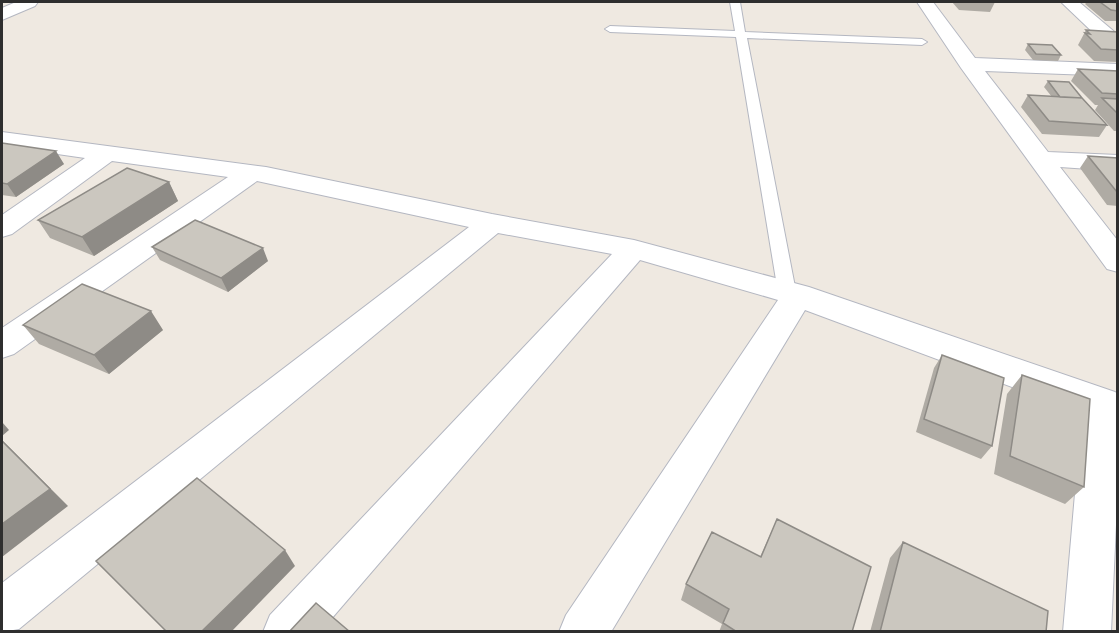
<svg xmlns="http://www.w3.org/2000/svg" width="1119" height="633" viewBox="0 0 1119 633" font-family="Helvetica,sans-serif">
<rect width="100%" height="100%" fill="#efe9e1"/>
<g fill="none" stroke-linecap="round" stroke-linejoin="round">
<g stroke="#b4b7c1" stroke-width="2">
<path id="service" d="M 730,2 L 740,2 L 745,32 L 922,39 L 927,42 L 922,45 L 747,38 L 796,292 L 793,296 L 781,296 L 778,292 L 736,37 L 610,32 L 605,29 L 610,26 L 735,31 Z"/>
</g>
<g stroke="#b4b7c1" stroke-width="2">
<path id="minor" d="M 16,2 L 38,2 L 35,6 L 2,20 L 2,8 Z
M 917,2 L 933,2 L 975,58 L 1118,64 L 1118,76 L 985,71 L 1048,152 L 1118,155 L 1118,171 L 1060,167 L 1118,241 L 1118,272 L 1107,269 L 961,68 Z
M 1061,2 L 1079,2 L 1117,34 L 1117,42 L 1103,42 Z
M 2,132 L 266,167 L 492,214 L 634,240 L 809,287 L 1115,392 L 1118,394 L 1118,482 L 1111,632 L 1063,632 L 1082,413 L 805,310 L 611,632 L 559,632 L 566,615 L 778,300 L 640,260 L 320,632 L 263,632 L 270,615 L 612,254 L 498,233 L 19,629 L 2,632 L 2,583 L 469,227 L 257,181 L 14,354 L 2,358 L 2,328 L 228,177 L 112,161 L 12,234 L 2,237 L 2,215 L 85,158 L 2,146 Z"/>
</g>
<use href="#service" fill="#fff" fill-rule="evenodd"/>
<use href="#minor" fill="#fff" fill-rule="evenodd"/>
</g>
<path fill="#afaba4" d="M 952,2 L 995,2 L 990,12 L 959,10 Z
M 1087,2 L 1118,2 L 1118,21 L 1105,21 L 1085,4 Z
M 1086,30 L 1118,32 L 1118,62 L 1094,61 L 1078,45 Z
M 1028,44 L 1061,55 L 1058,61 L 1033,60 L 1025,50 Z
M 1078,69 L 1118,71 L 1118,131 L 1114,131 L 1095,110 L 1098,105 L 1095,105 L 1071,81 Z
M 1048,81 L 1082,99 L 1107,125 L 1099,137 L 1042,134 L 1021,107 L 1028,95 L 1052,97 L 1044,87 Z
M 2,143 L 64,164 L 16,197 L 2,195 Z
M 1088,156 L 1118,158 L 1118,206 L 1107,205 L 1080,168 Z
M 169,182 L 178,201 L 94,256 L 50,238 L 38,220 Z
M 152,247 L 268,261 L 228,292 L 160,260 Z
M 23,325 L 163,330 L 109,374 L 39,344 Z
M 942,355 L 992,446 L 981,459 L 916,432 L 934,368 Z
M 1022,375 L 1084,487 L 1065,504 L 994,474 L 1007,394 Z
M 777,519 L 852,632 L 719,632 L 722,624 L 681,600 L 686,584 L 760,557 Z
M 903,542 L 1046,632 L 870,632 L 890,558 Z"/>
<path fill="#8e8b86" d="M 56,151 L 64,164 L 16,197 L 7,184 Z
M 169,182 L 178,201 L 94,256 L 82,237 Z
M 263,248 L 268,261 L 228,292 L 221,278 Z
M 151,311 L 163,330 L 109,374 L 94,355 Z
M 2,422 L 9,430 L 2,436 Z
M 2,440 L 68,506 L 2,557 Z
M 285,550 L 295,566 L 231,632 L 201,632 Z"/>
<path fill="#cbc7bf" stroke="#8e8b86" stroke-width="1.5" d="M 1100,2 L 1118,2 L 1118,11 L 1111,10 Z
M 1086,30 L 1118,32 L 1118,50 L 1101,49 L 1085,33 L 1090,34 Z
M 1028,44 L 1052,45 L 1061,55 L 1036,54 Z
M 1078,69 L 1118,71 L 1118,94 L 1102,93 Z
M 1048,81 L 1069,82 L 1082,98 L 1060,97 Z
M 1028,95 L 1082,98 L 1107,125 L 1049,121 Z
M 1102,98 L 1118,99 L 1118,114 Z
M 2,143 L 56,151 L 7,184 L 2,183 Z
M 1088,156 L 1118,158 L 1118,192 L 1117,192 Z
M 127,168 L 169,182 L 82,237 L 38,220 Z
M 195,220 L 263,248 L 221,278 L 152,247 Z
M 82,284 L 151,311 L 94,355 L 23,325 Z
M 942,355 L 1004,378 L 992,446 L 924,419 Z
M 1022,375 L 1090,399 L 1084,487 L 1010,456 Z
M 2,441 L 50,489 L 2,524 Z
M 197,478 L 285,550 L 201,632 L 167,632 L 96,561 Z
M 777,519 L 871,567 L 852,632 L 737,632 L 723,623 L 729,609 L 686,584 L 712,532 L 761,557 Z
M 903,542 L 1048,611 L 1046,632 L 880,632 Z
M 316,603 L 350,632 L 289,632 Z"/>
<rect width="1119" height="633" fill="none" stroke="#2e2e2e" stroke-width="6"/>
</svg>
